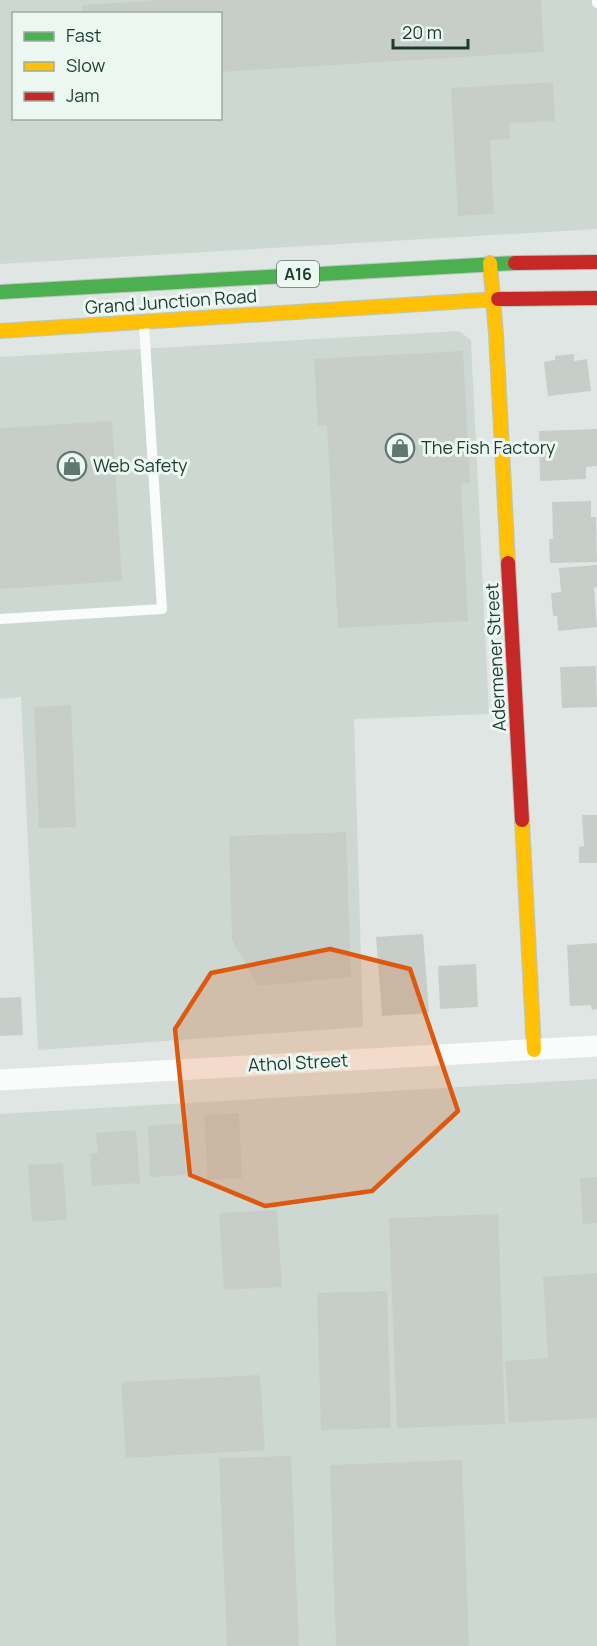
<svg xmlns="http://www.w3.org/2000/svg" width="597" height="1646" viewBox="0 0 597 1646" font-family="Manrope,sans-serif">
<rect width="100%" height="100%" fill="#e0e6e3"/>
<path fill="#cdd8d3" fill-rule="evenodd" d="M 0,0 L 597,0 L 597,229 L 0,264 ZM 14,14 L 220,14 L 220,118 L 14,118 Z
M 459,331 L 471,340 L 489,714 L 354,719 L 363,1027 L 38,1050 L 21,697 L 0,699 L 0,357 Z
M 597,1079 L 597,1646 L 0,1646 L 0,1114 Z"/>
<path fill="#c7ceca" d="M 160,0 L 541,0 L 544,52 L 220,72 L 220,14 L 83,14 L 82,5 Z
M 553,82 L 555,121 L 509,123 L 510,139 L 490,140 L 494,214 L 458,216 L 451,88 Z
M 463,351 L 470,483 L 461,484 L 468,621 L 338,628 L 327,426 L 318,426 L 314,359 Z
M 574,354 L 574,361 L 587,359 L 591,391 L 548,396 L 544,362 L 555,360 L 555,356 Z
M 112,421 L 122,581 L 0,589 L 0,428 Z
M 597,429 L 597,466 L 586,467 L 586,479 L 540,481 L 539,431 Z
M 591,501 L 591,517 L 596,517 L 597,562 L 550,563 L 549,539 L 553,539 L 552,502 Z
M 597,565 L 597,587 L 594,588 L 597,627 L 558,631 L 557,616 L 553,616 L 551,593 L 561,592 L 559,568 Z
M 596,666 L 597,707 L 562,708 L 560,667 Z
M 71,705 L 76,827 L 39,828 L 34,707 Z
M 582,815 L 597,815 L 597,863 L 579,863 L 579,847 L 584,846 Z
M 346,832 L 351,977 L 258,986 L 232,940 L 229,836 Z
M 423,934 L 429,1013 L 382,1016 L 376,937 Z
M 597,943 L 597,1009 L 592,1010 L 591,1005 L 570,1006 L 567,945 Z
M 476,964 L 478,1007 L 440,1009 L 438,966 Z
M 21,997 L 23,1035 L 0,1036 L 0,998 Z
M 239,1113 L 242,1178 L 208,1180 L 204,1115 Z
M 184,1123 L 186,1175 L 150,1177 L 148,1126 Z
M 136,1130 L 140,1183 L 92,1186 L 90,1154 L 98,1153 L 96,1133 Z
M 63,1163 L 67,1220 L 32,1222 L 28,1165 Z
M 597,1177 L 597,1223 L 583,1224 L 580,1178 Z
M 277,1210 L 282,1287 L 224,1290 L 219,1213 Z
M 498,1214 L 505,1424 L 397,1428 L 389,1218 Z
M 597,1273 L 597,1418 L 509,1423 L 505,1361 L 548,1358 L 543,1277 Z
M 387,1291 L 391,1428 L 321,1430 L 317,1293 Z
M 260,1375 L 265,1450 L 126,1458 L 121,1382 Z
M 291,1456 L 299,1646 L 227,1646 L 219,1458 Z
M 462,1460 L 469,1646 L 336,1646 L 330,1465 Z"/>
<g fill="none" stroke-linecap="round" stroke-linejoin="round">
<g stroke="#bbc6c1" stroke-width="16">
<path id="fast" d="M 0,292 L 515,263"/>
</g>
<g stroke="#bbc6c1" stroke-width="16">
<path id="slow" d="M 490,263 L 496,334 L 508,563
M 0,331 L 498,299
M 522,820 L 534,1050"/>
</g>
<g stroke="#bbc6c1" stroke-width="16">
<path id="jam" d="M 515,263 L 597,262
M 498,299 L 597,298
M 508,563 L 522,820"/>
</g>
<path stroke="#fafbfb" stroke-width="10" d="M 597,0 L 597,3
M 0,619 L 162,609 L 144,325"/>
<path stroke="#fafbfb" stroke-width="21" d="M 0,1080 L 597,1046"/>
<use href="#fast" stroke="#4caf50" stroke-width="14"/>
<use href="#slow" stroke="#ffc107" stroke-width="14"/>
<use href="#jam" stroke="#c62828" stroke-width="14"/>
</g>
<path fill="#de580e" fill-opacity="0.2" stroke="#de580e" stroke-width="4.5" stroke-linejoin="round" d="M 330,949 L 410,969 L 458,1111 L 372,1191 L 265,1206 L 190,1175 L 175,1029 L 211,973 Z"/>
<defs>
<g id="shop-ring" transform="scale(1.5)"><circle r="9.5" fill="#ecf7f1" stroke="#61776f" stroke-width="1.5"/><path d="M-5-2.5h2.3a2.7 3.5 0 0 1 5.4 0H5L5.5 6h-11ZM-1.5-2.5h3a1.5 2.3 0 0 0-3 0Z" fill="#61776f"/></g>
</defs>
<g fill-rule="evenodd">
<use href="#shop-ring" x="400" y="448"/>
<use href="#shop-ring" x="72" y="466"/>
</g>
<g text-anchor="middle" stroke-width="6" stroke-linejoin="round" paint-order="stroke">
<rect fill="#ecf7f1" stroke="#5a736b" stroke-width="1.5" x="277" y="261" width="42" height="26" rx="4.5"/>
<g font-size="16" font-weight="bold" fill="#1c3b31">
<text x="298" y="280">A16</text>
</g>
<g font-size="18" fill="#1c3b31" stroke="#ecf7f1">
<text transform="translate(171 302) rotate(-4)" y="6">Grand Junction Road</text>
<text transform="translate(496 657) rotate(-93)" y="6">Adermener Street</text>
<text transform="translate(298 1063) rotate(-3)" y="6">Athol Street</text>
</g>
<g font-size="18" fill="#1c3b31" stroke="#ecf7f1" text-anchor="start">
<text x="421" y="454">The Fish Factory</text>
<text x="93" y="472">Web Safety</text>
</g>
</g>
<rect x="12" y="12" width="210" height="108" fill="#ecf7f1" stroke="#99aca4" stroke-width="1.5"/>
<rect x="24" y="32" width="30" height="9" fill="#4caf50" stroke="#99aca4" stroke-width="1.5"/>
<text x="66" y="42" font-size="18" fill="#1c3b31">Fast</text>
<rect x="24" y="62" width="30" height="9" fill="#ffc107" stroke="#99aca4" stroke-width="1.5"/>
<text x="66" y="72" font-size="18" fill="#1c3b31">Slow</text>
<rect x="24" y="92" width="30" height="9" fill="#c62828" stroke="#99aca4" stroke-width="1.5"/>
<text x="66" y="102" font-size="18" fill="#1c3b31">Jam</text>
<path d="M393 39v9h75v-9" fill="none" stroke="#1c3b31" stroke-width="3"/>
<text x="402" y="39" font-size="18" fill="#1c3b31" stroke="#ecf7f1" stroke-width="4.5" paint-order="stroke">20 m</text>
</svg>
